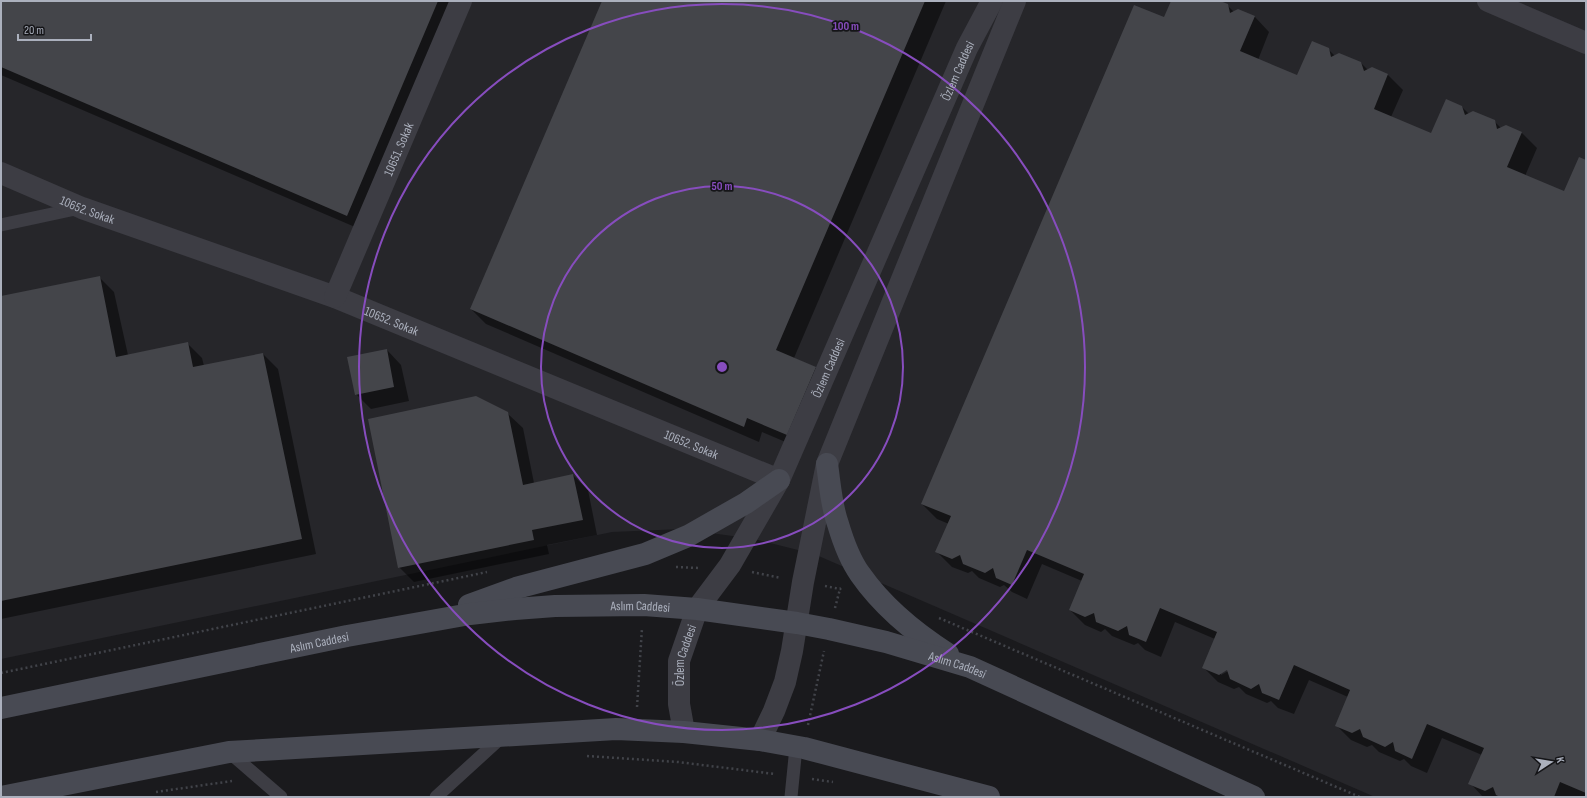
<svg xmlns="http://www.w3.org/2000/svg" width="1587" height="798" viewBox="0 0 1587 798" font-family="'Sofia Sans Condensed',sans-serif">
<rect width="100%" height="100%" fill="#1a1a1d"/>
<path fill="#26262a" d="M 1,1 L 1586,1 L 1586,797 L 1375,797 L 814,554 L 754,539 L 682,529 L 612,532 L 1,659 Z"/>
<path fill="#0007" fill-rule="evenodd" d="M 1,1 L 459,1 L 362,230 L 1,75 Z
M 603,1 L 946,1 L 794,358 L 816,368 L 831,382 L 802,449 L 762,432 L 759,442 L 486,324 L 471,309 Z
M 1172,1 L 1218,1 L 1227,5 L 1234,12 L 1255,17 L 1269,32 L 1258,60 L 1298,77 L 1328,49 L 1335,56 L 1361,63 L 1368,70 L 1372,68 L 1388,75 L 1403,90 L 1391,117 L 1431,135 L 1462,107 L 1469,114 L 1494,121 L 1501,128 L 1506,126 L 1522,133 L 1537,148 L 1525,176 L 1565,193 L 1586,161 L 1586,797 L 1483,797 L 1470,783 L 1482,755 L 1442,738 L 1427,773 L 1411,766 L 1404,759 L 1400,761 L 1379,752 L 1372,745 L 1367,747 L 1351,740 L 1336,725 L 1348,697 L 1309,680 L 1294,714 L 1278,708 L 1271,701 L 1267,703 L 1246,694 L 1239,687 L 1234,689 L 1218,682 L 1203,667 L 1215,639 L 1175,622 L 1161,657 L 1145,650 L 1138,643 L 1134,645 L 1112,636 L 1105,629 L 1101,632 L 1085,625 L 1070,610 L 1082,581 L 1042,564 L 1027,599 L 1012,592 L 1004,585 L 1000,587 L 979,578 L 972,571 L 968,573 L 952,567 L 937,552 L 949,524 L 937,519 L 922,504 L 1164,19 ZM 1231,667 L 1232,669 L 1221,675 L 1221,673 Z
M 99,277 L 114,292 L 128,355 L 187,343 L 202,358 L 204,366 L 263,354 L 278,369 L 316,554 L 1,619 L 1,297 Z
M 387,350 L 401,365 L 409,401 L 371,409 L 356,394 Z
M 507,413 L 523,428 L 534,483 L 573,475 L 588,490 L 597,535 L 547,545 L 549,554 L 414,582 L 399,567 Z"/>
<path fill="#44454a" d="M 1,1 L 438,1 L 347,216 L 1,67 Z
M 602,1 L 925,1 L 776,350 L 816,367 L 787,435 L 747,418 L 744,427 L 470,309 Z
M 1171,1 L 1220,1 L 1228,4 L 1230,13 L 1238,9 L 1255,16 L 1240,51 L 1297,75 L 1312,41 L 1329,48 L 1331,57 L 1339,53 L 1361,62 L 1364,71 L 1372,67 L 1388,74 L 1374,109 L 1431,133 L 1446,99 L 1462,106 L 1465,115 L 1473,111 L 1495,120 L 1497,129 L 1506,125 L 1522,132 L 1507,167 L 1564,191 L 1579,157 L 1586,160 L 1586,793 L 1560,782 L 1554,797 L 1500,797 L 1496,795 L 1493,787 L 1485,791 L 1468,784 L 1484,748 L 1427,724 L 1412,759 L 1395,751 L 1393,742 L 1385,747 L 1363,737 L 1360,729 L 1352,733 L 1335,726 L 1350,690 L 1294,665 L 1279,700 L 1262,693 L 1259,684 L 1251,689 L 1230,679 L 1227,670 L 1219,675 L 1202,668 L 1217,632 L 1160,608 L 1146,642 L 1129,635 L 1127,626 L 1118,631 L 1096,622 L 1094,613 L 1085,617 L 1069,610 L 1084,574 L 1027,550 L 1012,585 L 996,578 L 993,568 L 985,573 L 963,564 L 960,555 L 952,559 L 935,552 L 951,516 L 921,504 L 1134,5 L 1164,17 Z
M 100,276 L 116,357 L 188,342 L 193,367 L 263,353 L 302,539 L 1,601 L 1,296 Z
M 387,349 L 394,387 L 355,395 L 347,357 Z
M 476,396 L 508,412 L 523,485 L 573,474 L 583,520 L 532,530 L 534,540 L 398,568 L 368,419 Z"/>
<g fill="none" stroke-linecap="round" stroke-linejoin="round">
<path stroke="#414349" stroke-width="2.5" stroke-dasharray="2 3" stroke-linecap="butt" d="M 676,567 L 699,568
M 752,572 L 781,578
M 825,586 L 840,589 L 841,588
M 835,608 L 840,589
M 939,618 L 1360,797
M 1,673 L 487,572
M 637,707 L 642,628
M 808,725 L 824,651
M 587,756 L 678,762 L 775,774
M 812,779 L 833,782
M 156,792 L 232,781"/>
<path stroke="#3d3d44" stroke-width="13" d="M 1,225 L 80,208
M 229,752 L 281,797
M 436,797 L 504,735
M 791,797 L 796,747"/>
<g stroke="#3d3d44" stroke-width="22">
<path d="M 1488,1 L 1586,43"/>
<path id="s1" d="M 1,173 L 82,208 L 335,297 L 779,480"/>
<path id="s2" d="M 335,297 L 461,1"/>
</g>
<g stroke="#3d3d44" stroke-width="22">
<path id="s3" d="M 684,732 L 679,704 L 679,661 L 697,609 L 730,565 L 779,480 L 967,48 L 992,1"/>
<path d="M 760,740 L 774,711 L 785,682 L 792,651 L 803,582 L 827,464 L 1015,1"/>
</g>
<g stroke="#484a53" stroke-width="22">
<path d="M 827,464 C 830,484 831,505 838,524 C 843,541 850,560 860,574 C 883,607 915,633 948,654"/>
<path d="M 469,605 L 516,588 L 645,554 L 688,536 L 746,503 L 779,480"/>
<path id="s4" d="M 1,708 L 347,636 L 470,614 L 515,609 L 555,606 L 644,605 L 697,609 L 797,623 L 829,629 L 886,642 L 970,667 L 1254,797"/>
<path d="M 1,797 L 229,752 L 616,729 L 684,732 L 760,740 L 804,748 L 989,797"/>
</g>
</g>
<g fill="none" stroke="#874dbe" stroke-width="2">
<circle cx="722" cy="367" r="181"/>
<circle cx="722" cy="367" r="363"/>
</g>
<g text-anchor="middle" stroke-width="3.5" stroke-linejoin="round" paint-order="stroke">
<g font-size="13" fill="#abb0bd" stroke="#151518">
<text dy="5" stroke="none"><textPath href="#s3" startOffset="726">Özlem Caddesi</textPath></text>
<text dy="5" stroke="none"><textPath href="#s2" startOffset="161">10651. Sokak</textPath></text>
<text dy="5" stroke="none"><textPath href="#s1" startOffset="94">10652. Sokak</textPath></text>
<text dy="5" stroke="none"><textPath href="#s1" startOffset="418">10652. Sokak</textPath></text>
<text dy="5" stroke="none"><textPath href="#s3" startOffset="402">Özlem Caddesi</textPath></text>
<text dy="5" stroke="none"><textPath href="#s1" startOffset="742">10652. Sokak</textPath></text>
<text dy="5" stroke="none"><textPath href="#s4" startOffset="649">Aslım Caddesi</textPath></text>
<text dy="5" stroke="none"><textPath href="#s4" startOffset="325">Aslım Caddesi</textPath></text>
<text dy="5" stroke="none"><textPath href="#s3" startOffset="78">Özlem Caddesi</textPath></text>
<text dy="5" stroke="none"><textPath href="#s4" startOffset="973">Aslım Caddesi</textPath></text>
</g>
</g>
<circle cx="722" cy="367" r="6" fill="#874dbe" stroke="#151518" stroke-width="2"/>
<g font-size="12" text-anchor="middle" font-weight="bold" fill="#874dbe" stroke="#151518" stroke-width="3.5" stroke-linejoin="round" paint-order="stroke">
<text x="846" y="30">100 m</text>
<text x="722" y="190">50 m</text>
</g>
<rect width="1587" height="798" fill="none" stroke="#abb0bd" stroke-width="4"/>
<g transform="translate(1551 762) rotate(78)" stroke="#151518" stroke-width="3" paint-order="stroke">
<path d="M0-3L7 15L0 10L-7 15Z" fill="#abb0bd"/>
<text y="-6" font-size="11" font-weight="bold" text-anchor="middle" fill="#abb0bd">K</text>
</g>
<path d="M18 34v6h73v-6" fill="none" stroke="#abb0bd" stroke-width="2"/>
<text x="24" y="34" font-size="12" fill="#abb0bd" stroke="#151518" stroke-width="3" paint-order="stroke">20 m</text>
</svg>
